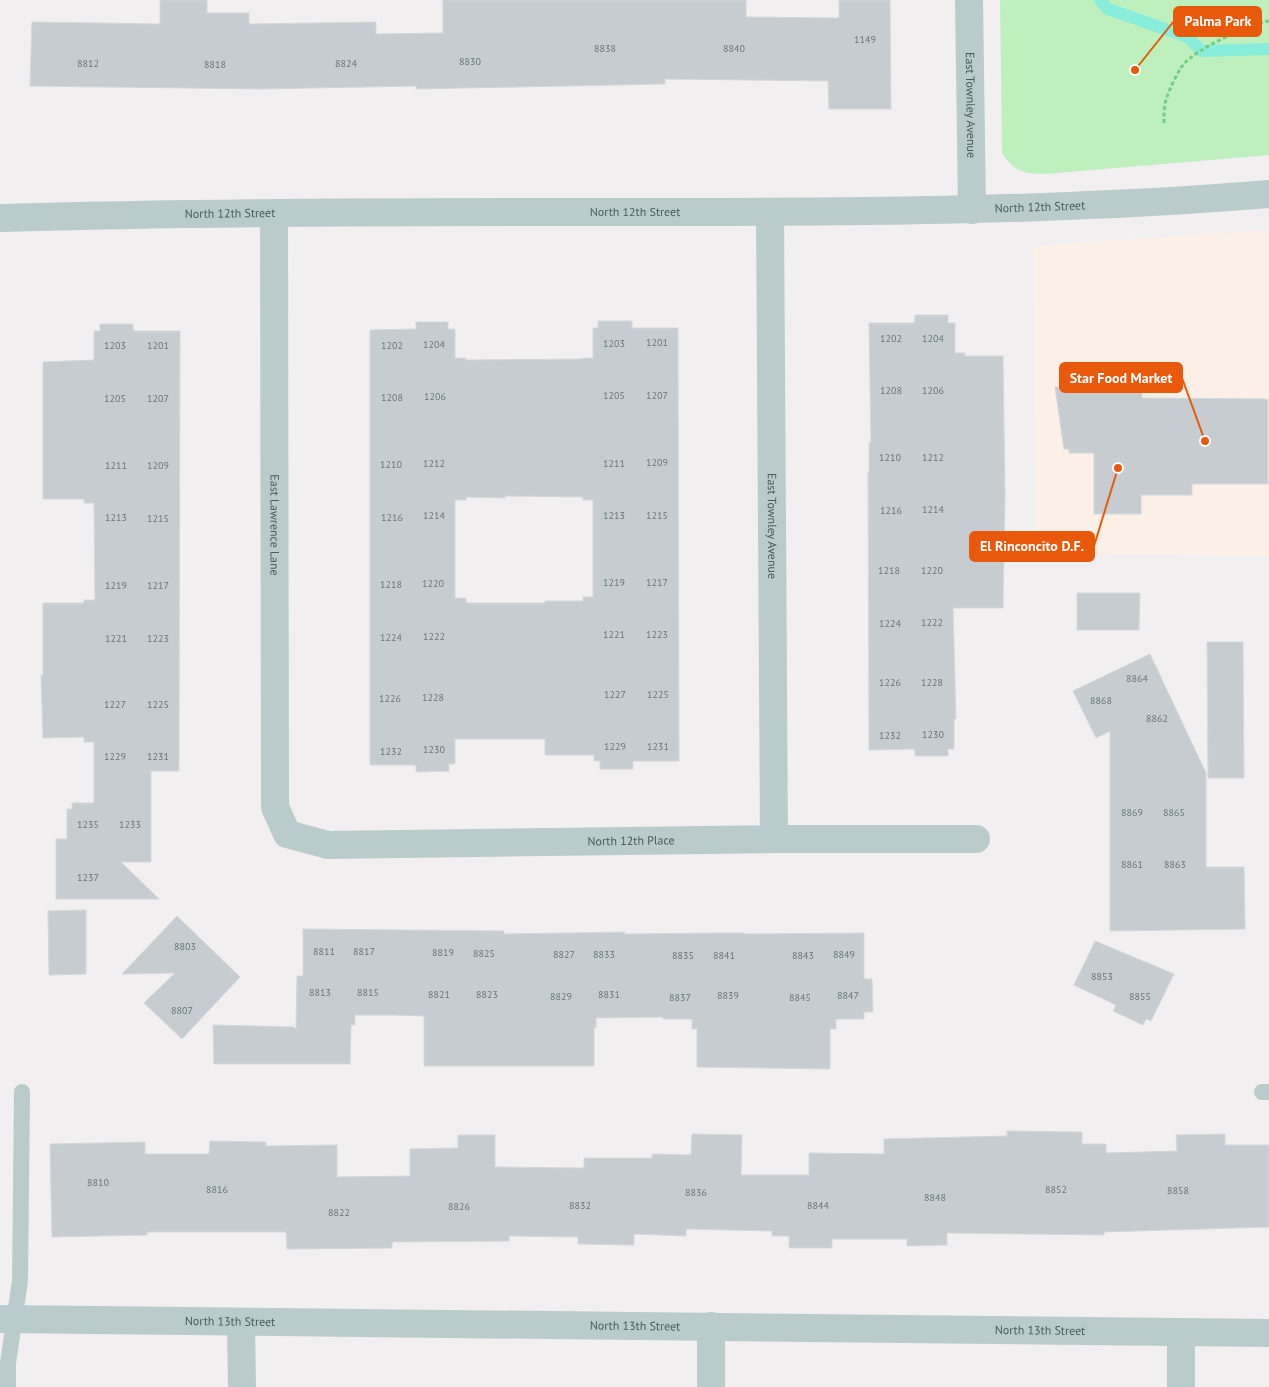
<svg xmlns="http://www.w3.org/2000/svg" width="1269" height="1387" viewBox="0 0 1269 1387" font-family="'PT Sans',sans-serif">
<rect width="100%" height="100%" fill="#f2eff0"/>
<path fill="#fcefe8" d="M 1269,230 L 1269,556 L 1037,554 L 1033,246 Z"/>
<path fill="#bdf0bd" d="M 1000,0 L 1269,0 L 1269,155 L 1045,174 C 1022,174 1014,171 1002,153 Z"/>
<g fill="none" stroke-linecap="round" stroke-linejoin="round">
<path stroke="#89eddc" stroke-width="12" d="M 1100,0 L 1108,9 L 1188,37 L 1201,51 L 1269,49"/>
</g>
<path fill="#c6cccf" stroke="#d3d8db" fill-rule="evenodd" d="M 160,0 L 207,0 L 207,13 L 249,13 L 249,24 L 376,22 L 376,34 L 443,33 L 443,0 L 746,0 L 746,17 L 839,18 L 839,0 L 890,0 L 891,109 L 829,109 L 828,81 L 665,79 L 665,84 L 416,89 L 416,86 L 261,89 L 30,86 L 32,22 L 160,24 Z
M 915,315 L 948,315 L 948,323 L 955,323 L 955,353 L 965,353 L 965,356 L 1003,356 L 1005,494 L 1003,608 L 953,608 L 956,719 L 954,719 L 954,749 L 948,749 L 948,756 L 915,756 L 915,749 L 869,750 L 868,472 L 869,472 L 869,443 L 871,442 L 869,323 L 915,323 Z
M 598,321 L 632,321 L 632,328 L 678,328 L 679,761 L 633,761 L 633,769 L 600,769 L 600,761 L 594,761 L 594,755 L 545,755 L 545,739 L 455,739 L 455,764 L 449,764 L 449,771 L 416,772 L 416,765 L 370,765 L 370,330 L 416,329 L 416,322 L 448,322 L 448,329 L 455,329 L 455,358 L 466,358 L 466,360 L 583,359 L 583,358 L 593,358 L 593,328 L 598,328 ZM 505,496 L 583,497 L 583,500 L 593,500 L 593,597 L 583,597 L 583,601 L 545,601 L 545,603 L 466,603 L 466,598 L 455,598 L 455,500 L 466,500 L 466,497 L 505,498 Z
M 100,324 L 133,324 L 133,331 L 180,331 L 179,771 L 151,771 L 151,862 L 121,862 L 159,899 L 56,899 L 56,839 L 67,839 L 67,809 L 72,809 L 72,803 L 94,803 L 94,742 L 84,742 L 84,737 L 43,738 L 41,675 L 43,675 L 43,603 L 84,603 L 84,600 L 95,600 L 94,503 L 84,503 L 84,499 L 43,499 L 43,362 L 94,360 L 94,331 L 100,331 Z
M 1055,387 L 1142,387 L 1142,398 L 1268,399 L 1268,484 L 1192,484 L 1192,495 L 1141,495 L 1141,514 L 1094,514 L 1094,453 L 1069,453 L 1069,449 L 1064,449 Z
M 1077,593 L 1140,593 L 1139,630 L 1077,630 Z
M 1207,642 L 1243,642 L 1244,778 L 1208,778 Z
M 1150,654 L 1206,773 L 1206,867 L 1244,867 L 1245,929 L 1110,931 L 1110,731 L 1096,738 L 1073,691 Z
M 86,910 L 86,974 L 49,975 L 48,911 Z
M 177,916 L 240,977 L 182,1039 L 144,1003 L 175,973 L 122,974 Z
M 303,929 L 504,931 L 504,934 L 625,932 L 625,934 L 715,933 L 744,933 L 744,934 L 864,933 L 864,979 L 872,979 L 873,1012 L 864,1012 L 864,1019 L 836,1019 L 836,1029 L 830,1029 L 830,1069 L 697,1067 L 697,1029 L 692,1029 L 692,1019 L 663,1019 L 663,1017 L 596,1018 L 596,1028 L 594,1028 L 594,1066 L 424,1066 L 424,1016 L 393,1015 L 355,1015 L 355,1025 L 351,1025 L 350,1064 L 214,1064 L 213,1025 L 293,1027 L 296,1029 L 297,976 L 303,976 Z
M 1095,941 L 1174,974 L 1151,1021 L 1146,1019 L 1143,1025 L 1113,1011 L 1116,1005 L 1074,985 Z
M 1007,1131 L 1082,1132 L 1082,1144 L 1106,1144 L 1106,1153 L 1177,1151 L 1176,1135 L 1225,1134 L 1225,1145 L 1269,1145 L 1269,1227 L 1104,1232 L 1104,1235 L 947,1233 L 947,1245 L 907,1246 L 907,1239 L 832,1239 L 832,1248 L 789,1248 L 789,1236 L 772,1236 L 772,1231 L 686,1229 L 686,1236 L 634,1234 L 634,1245 L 578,1244 L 578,1237 L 509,1236 L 509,1241 L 392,1242 L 392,1248 L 287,1249 L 286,1232 L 147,1232 L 147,1235 L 52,1237 L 50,1144 L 145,1142 L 145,1154 L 209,1154 L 210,1141 L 266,1142 L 266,1146 L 337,1145 L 337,1177 L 410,1176 L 410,1149 L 458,1148 L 458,1135 L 495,1135 L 495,1167 L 584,1168 L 584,1158 L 652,1158 L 652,1154 L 691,1155 L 692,1134 L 742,1135 L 741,1175 L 809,1175 L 809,1153 L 884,1154 L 884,1139 L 1007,1136 Z"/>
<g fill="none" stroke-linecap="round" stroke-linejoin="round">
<path stroke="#74ce80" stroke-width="3" stroke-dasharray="4 2.5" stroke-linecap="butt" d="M 1164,123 C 1164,115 1164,107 1166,100 C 1168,92 1178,71 1183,65 C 1195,49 1250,24 1269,21"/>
<path stroke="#bacbcc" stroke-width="16" d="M 1262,1092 L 1269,1092
M 8,1387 L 8,1363 L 20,1281 L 22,1092"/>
<g stroke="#bacbcc" stroke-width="28">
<path id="s1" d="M 969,0 L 972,210"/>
<path id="s2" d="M 770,212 L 774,839"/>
<path id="s3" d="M 274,214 L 275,807 L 287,834 L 328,845 L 774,839 L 976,839"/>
<path id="s4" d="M 0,1319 L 1269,1333"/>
<path d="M 241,1323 L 242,1387"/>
<path d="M 711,1326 L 711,1387"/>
<path d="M 1181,1333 L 1181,1387"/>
</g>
<path stroke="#bacbcc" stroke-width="28" id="s5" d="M 0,218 C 206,212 413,212 619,212 C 836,212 1053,212 1269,194"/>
</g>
<g text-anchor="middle" stroke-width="4" stroke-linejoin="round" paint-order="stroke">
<g font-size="10" fill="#67777a">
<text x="865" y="43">1149</text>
<text x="605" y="52">8838</text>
<text x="734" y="52">8840</text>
<text x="470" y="65">8830</text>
<text x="88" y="67">8812</text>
<text x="346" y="67">8824</text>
<text x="215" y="68">8818</text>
<text x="891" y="342">1202</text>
<text x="933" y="342">1204</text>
<text x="657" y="346">1201</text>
<text x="614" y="347">1203</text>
<text x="434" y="348">1204</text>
<text x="115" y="349">1203</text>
<text x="158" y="349">1201</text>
<text x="392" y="349">1202</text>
<text x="891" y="394">1208</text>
<text x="933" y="394">1206</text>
<text x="614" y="399">1205</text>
<text x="657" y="399">1207</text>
<text x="435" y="400">1206</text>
<text x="392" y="401">1208</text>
<text x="115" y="402">1205</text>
<text x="158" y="402">1207</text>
<text x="890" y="461">1210</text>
<text x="933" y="461">1212</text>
<text x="657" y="466">1209</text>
<text x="434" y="467">1212</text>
<text x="614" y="467">1211</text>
<text x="391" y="468">1210</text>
<text x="116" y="469">1211</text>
<text x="158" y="469">1209</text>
<text x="933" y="513">1214</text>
<text x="891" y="514">1216</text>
<text x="434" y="519">1214</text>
<text x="614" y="519">1213</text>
<text x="657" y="519">1215</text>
<text x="116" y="521">1213</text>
<text x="392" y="521">1216</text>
<text x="158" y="522">1215</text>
<text x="889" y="574">1218</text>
<text x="932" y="574">1220</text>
<text x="614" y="586">1219</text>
<text x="657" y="586">1217</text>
<text x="433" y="587">1220</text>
<text x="391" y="588">1218</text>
<text x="116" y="589">1219</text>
<text x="158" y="589">1217</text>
<text x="932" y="626">1222</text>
<text x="890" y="627">1224</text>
<text x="614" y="638">1221</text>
<text x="657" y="638">1223</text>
<text x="434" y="640">1222</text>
<text x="391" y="641">1224</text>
<text x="116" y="642">1221</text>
<text x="158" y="642">1223</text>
<text x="1137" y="682">8864</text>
<text x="890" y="686">1226</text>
<text x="932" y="686">1228</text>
<text x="615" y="698">1227</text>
<text x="658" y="698">1225</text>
<text x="433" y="701">1228</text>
<text x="390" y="702">1226</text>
<text x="1101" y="704">8868</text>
<text x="115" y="708">1227</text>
<text x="158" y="708">1225</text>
<text x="1157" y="722">8862</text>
<text x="933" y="738">1230</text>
<text x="890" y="739">1232</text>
<text x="615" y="750">1229</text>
<text x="658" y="750">1231</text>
<text x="434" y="753">1230</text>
<text x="391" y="755">1232</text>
<text x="115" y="760">1229</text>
<text x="158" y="760">1231</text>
<text x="1132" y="816">8869</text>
<text x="1174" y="816">8865</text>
<text x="88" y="828">1235</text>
<text x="130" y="828">1233</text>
<text x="1132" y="868">8861</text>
<text x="1175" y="868">8863</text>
<text x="88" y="881">1237</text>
<text x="185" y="950">8803</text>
<text x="324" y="955">8811</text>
<text x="364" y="955">8817</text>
<text x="443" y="956">8819</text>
<text x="484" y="957">8825</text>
<text x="564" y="958">8827</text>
<text x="604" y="958">8833</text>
<text x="844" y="958">8849</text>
<text x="683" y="959">8835</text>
<text x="724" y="959">8841</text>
<text x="803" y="959">8843</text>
<text x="1102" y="980">8853</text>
<text x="320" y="996">8813</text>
<text x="368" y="996">8815</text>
<text x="439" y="998">8821</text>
<text x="487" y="998">8823</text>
<text x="609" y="998">8831</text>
<text x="728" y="999">8839</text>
<text x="848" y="999">8847</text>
<text x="561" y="1000">8829</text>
<text x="1140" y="1000">8855</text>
<text x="680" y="1001">8837</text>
<text x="800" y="1001">8845</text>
<text x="182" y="1014">8807</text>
<text x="98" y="1186">8810</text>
<text x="217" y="1193">8816</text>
<text x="1056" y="1193">8852</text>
<text x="1178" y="1194">8858</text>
<text x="696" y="1196">8836</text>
<text x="935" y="1201">8848</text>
<text x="580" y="1209">8832</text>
<text x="818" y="1209">8844</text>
<text x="459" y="1210">8826</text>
<text x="339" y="1216">8822</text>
</g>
<g font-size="12" fill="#475b5d" stroke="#fff">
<text dy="4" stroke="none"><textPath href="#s1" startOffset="105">East Townley Avenue</textPath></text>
<text dy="4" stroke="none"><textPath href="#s5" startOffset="1040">North 12th Street</textPath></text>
<text dy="4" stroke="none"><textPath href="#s5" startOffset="635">North 12th Street</textPath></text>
<text dy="4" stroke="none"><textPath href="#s5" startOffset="230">North 12th Street</textPath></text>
<text dy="4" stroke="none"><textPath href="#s3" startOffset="311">East Lawrence Lane</textPath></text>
<text dy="4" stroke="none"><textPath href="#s2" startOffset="314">East Townley Avenue</textPath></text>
<text dy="4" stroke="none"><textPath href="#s3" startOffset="968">North 12th Place</textPath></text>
<text dy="4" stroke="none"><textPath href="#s4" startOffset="230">North 13th Street</textPath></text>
<text dy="4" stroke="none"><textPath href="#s4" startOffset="635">North 13th Street</textPath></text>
<text dy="4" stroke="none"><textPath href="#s4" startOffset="1040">North 13th Street</textPath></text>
</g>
</g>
<path fill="none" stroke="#e8590c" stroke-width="2" d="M1135 70L1174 21M1205 441L1182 378M1118 468L1094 546"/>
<g fill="#e8590c" stroke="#fff" stroke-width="2">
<circle cx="1135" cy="70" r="5"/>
<circle cx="1205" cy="441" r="5"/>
<circle cx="1118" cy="468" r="5"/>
</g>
<g fill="#e8590c" stroke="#e8590c" stroke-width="2">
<rect x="1174" y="7" width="87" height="29" rx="5"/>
<rect x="1060" y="363" width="122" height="29" rx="5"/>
<rect x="970" y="532" width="124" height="29" rx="5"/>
</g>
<g font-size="14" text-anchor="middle" font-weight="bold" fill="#fff">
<text x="1218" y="26">Palma Park</text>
<text x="1121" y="383">Star Food Market</text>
<text x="1032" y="551">El Rinconcito D.F.</text>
</g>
</svg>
